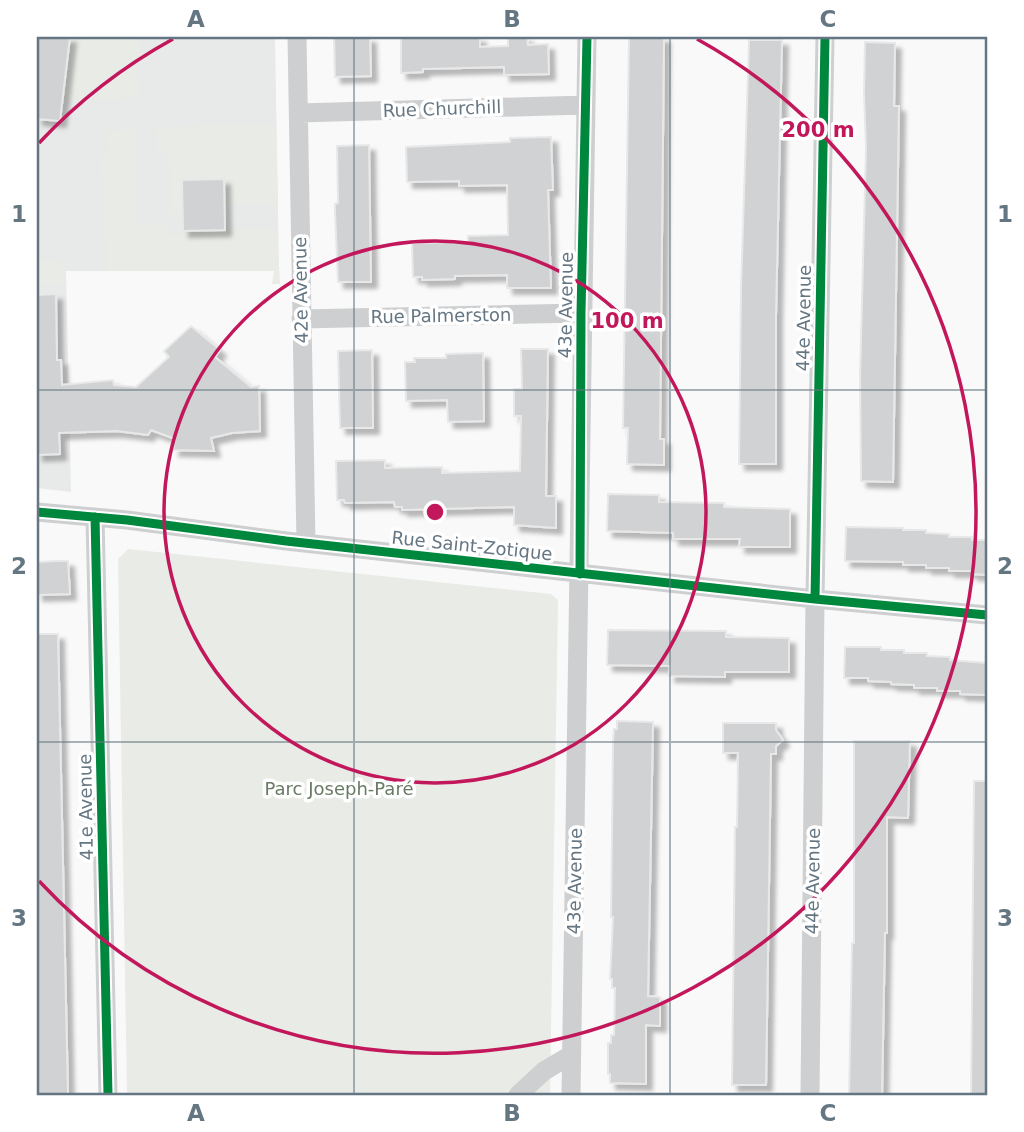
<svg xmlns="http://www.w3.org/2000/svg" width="1024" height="1132" viewBox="0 0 1024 1132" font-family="'DejaVu Sans',sans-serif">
<defs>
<filter id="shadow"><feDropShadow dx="6" dy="6" stdDeviation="2" flood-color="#0004"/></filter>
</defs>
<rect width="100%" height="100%" fill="#f9f9f9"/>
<path fill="#e8e9e9" d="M 37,37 L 275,37 L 279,271 L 66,271 L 71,492 L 37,488 Z"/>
<path fill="#e8ebe6" d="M 70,37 L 138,37 L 141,59 L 136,60 L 140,97 L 63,102 Z
M 276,124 L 278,205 L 225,205 L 224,179 L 182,180 L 183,217 L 166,217 L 166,212 L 172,211 L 169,152 L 157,152 L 156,127 Z
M 135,128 L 137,224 L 167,225 L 168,236 L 181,236 L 181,231 L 225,228 L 277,229 L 280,284 L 272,284 L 274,271 L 107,271 L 101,155 L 109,155 L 106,131 Z
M 37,260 L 60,262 L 65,271 L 66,285 L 37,285 Z
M 128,549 L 551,594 L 558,600 L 550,1095 L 127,1095 L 118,559 Z"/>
<path fill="#d0d2d3" stroke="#e8e8e8" stroke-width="2" filter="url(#shadow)" d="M 37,37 L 70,37 L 60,121 L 37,119 Z
M 334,37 L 370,37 L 371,76 L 335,77 Z
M 401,37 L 480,37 L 480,47 L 508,46 L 508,37 L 527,37 L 528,45 L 548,44 L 549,74 L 504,75 L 504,67 L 423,69 L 423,72 L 401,73 Z
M 629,37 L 664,37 L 660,439 L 664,439 L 664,465 L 627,464 L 628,428 L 623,428 Z
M 749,40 L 782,40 L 776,315 L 776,464 L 739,464 L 741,288 Z
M 865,42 L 895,43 L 894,106 L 899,106 L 893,482 L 861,481 L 860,377 L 866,147 L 864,94 Z
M 551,137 L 553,190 L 548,190 L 551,288 L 507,288 L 507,275 L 455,276 L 455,279 L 422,280 L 422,277 L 413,277 L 412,243 L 468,242 L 468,236 L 508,235 L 507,185 L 459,186 L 459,181 L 407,182 L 406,147 L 510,142 L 510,138 Z
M 369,145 L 371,282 L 338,282 L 335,211 L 335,204 L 338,203 L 337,146 Z
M 224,179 L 225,230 L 183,231 L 182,180 Z
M 56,294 L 57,360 L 61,360 L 62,385 L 113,380 L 114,385 L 136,387 L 169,357 L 164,351 L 191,326 L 220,350 L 215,357 L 251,387 L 259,386 L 260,431 L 232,433 L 211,438 L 214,451 L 173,450 L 175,439 L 151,430 L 148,435 L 116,431 L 59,433 L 60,454 L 37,455 L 37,295 Z
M 521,349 L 548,349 L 546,496 L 556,496 L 556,528 L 514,525 L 514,507 L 402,510 L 402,507 L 395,507 L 394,502 L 345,503 L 344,500 L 337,500 L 336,461 L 385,460 L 385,468 L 442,467 L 442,473 L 520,471 L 521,416 L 514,416 L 514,389 L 522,389 Z
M 372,350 L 373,428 L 340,428 L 338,351 Z
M 483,353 L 484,421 L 448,422 L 447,400 L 406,401 L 405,362 L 415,362 L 414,358 L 446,358 L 446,354 Z
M 608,494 L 659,495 L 659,502 L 724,503 L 724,507 L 790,509 L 790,547 L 739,547 L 740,539 L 673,539 L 673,533 L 607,531 Z
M 846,527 L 903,528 L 903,530 L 926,530 L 926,533 L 949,534 L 949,537 L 972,537 L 972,540 L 987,540 L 987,575 L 972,574 L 972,571 L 949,571 L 949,568 L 926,568 L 926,565 L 903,565 L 903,562 L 845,561 Z
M 58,561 L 68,561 L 70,594 L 37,595 L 37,562 Z
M 608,630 L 726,631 L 726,637 L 789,638 L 789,672 L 725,672 L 725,677 L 669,676 L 670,666 L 607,665 Z
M 37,634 L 58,634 L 68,1095 L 37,1095 Z
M 845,647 L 881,647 L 881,650 L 904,650 L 904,653 L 927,653 L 927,656 L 950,657 L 950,660 L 987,663 L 987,695 L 960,694 L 960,691 L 937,691 L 937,688 L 914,688 L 914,685 L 891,684 L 891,682 L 868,681 L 868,678 L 844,678 Z
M 617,721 L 653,722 L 648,996 L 660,997 L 660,1026 L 646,1025 L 646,1084 L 610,1083 L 610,1074 L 608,1074 L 608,1043 L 611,1043 L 611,1035 L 614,1035 L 615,988 L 612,988 L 612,979 L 610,979 L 613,917 L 611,917 L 613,742 L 614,729 L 617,729 Z
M 723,723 L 776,723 L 776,730 L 783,740 L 776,746 L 776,754 L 771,754 L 766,1085 L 732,1085 L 735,827 L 737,827 L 738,753 L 723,753 Z
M 854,741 L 910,741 L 908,818 L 887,817 L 887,933 L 885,933 L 882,1095 L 849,1095 L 852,943 L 854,943 Z
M 974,781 L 987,781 L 987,1095 L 971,1095 Z"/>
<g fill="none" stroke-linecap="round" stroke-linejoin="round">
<path stroke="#cecfd0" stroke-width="19" d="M 297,37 L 306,543
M 299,113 L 586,105
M 301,319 L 581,313
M 37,512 L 127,520 L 286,541 L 815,599 L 987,615
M 95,517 L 108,1095
M 518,1095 L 544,1071 L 571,1055
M 571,1095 L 587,37
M 810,1095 L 815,599 L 825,37"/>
<g stroke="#fff" stroke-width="13">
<path id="cycleway" d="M 37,512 L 127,520 L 286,541 L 815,599 L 987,615
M 95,517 L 108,1095
M 580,574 L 581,313 L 587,37
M 815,599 L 825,37"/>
</g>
<use href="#cycleway" stroke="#00873e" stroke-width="9"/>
</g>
<path fill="none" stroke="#657683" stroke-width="2" stroke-opacity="0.55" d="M 354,37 L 354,1095M 670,37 L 670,1095M 37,390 L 987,390M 37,742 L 987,742"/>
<g fill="none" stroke="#c2185b" stroke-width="3.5">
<circle cx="435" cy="512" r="271"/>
<path d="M39 143A541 541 0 0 1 173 39M697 39A541 541 0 1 1 39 881"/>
</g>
<g text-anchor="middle" stroke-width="7" stroke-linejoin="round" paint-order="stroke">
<g font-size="18" fill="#657683" stroke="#fff">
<text transform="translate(442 109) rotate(-2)" y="6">Rue Churchill</text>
<text transform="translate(301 290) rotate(-91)" y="6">42e Avenue</text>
<text transform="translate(566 305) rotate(-89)" y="6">43e Avenue</text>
<text transform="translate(441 316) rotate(-1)" y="6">Rue Palmerston</text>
<text transform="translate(804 318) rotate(-89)" y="6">44e Avenue</text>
<text transform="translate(472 546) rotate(6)" y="6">Rue Saint-Zotique</text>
<text transform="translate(86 807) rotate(-91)" y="6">41e Avenue</text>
<text transform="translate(575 881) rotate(-89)" y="6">43e Avenue</text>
<text transform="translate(813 881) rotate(-89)" y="6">44e Avenue</text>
</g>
<g font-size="18" fill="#687a64" stroke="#fff">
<text x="339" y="795">Parc Joseph-Paré</text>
</g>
</g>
<circle cx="435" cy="512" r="10" fill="#c2185b" stroke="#fff" stroke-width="3.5"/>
<g font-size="21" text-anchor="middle" font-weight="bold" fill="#c2185b" stroke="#fff" stroke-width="7" stroke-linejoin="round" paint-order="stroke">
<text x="818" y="137">200 m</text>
<text x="627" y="328">100 m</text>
</g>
<rect width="1024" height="1132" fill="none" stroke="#ffffff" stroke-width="77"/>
<rect x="38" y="38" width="948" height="1056" fill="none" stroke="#657683" stroke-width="2.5"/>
<g font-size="23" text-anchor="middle" font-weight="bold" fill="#657683">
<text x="196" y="27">A</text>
<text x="512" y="27">B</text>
<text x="828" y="27">C</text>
<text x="19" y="222">1</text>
<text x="1005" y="222">1</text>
<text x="19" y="574">2</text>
<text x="1005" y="574">2</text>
<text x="19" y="926">3</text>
<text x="1005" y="926">3</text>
<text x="196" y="1121">A</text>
<text x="512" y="1121">B</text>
<text x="828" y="1121">C</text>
</g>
</svg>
